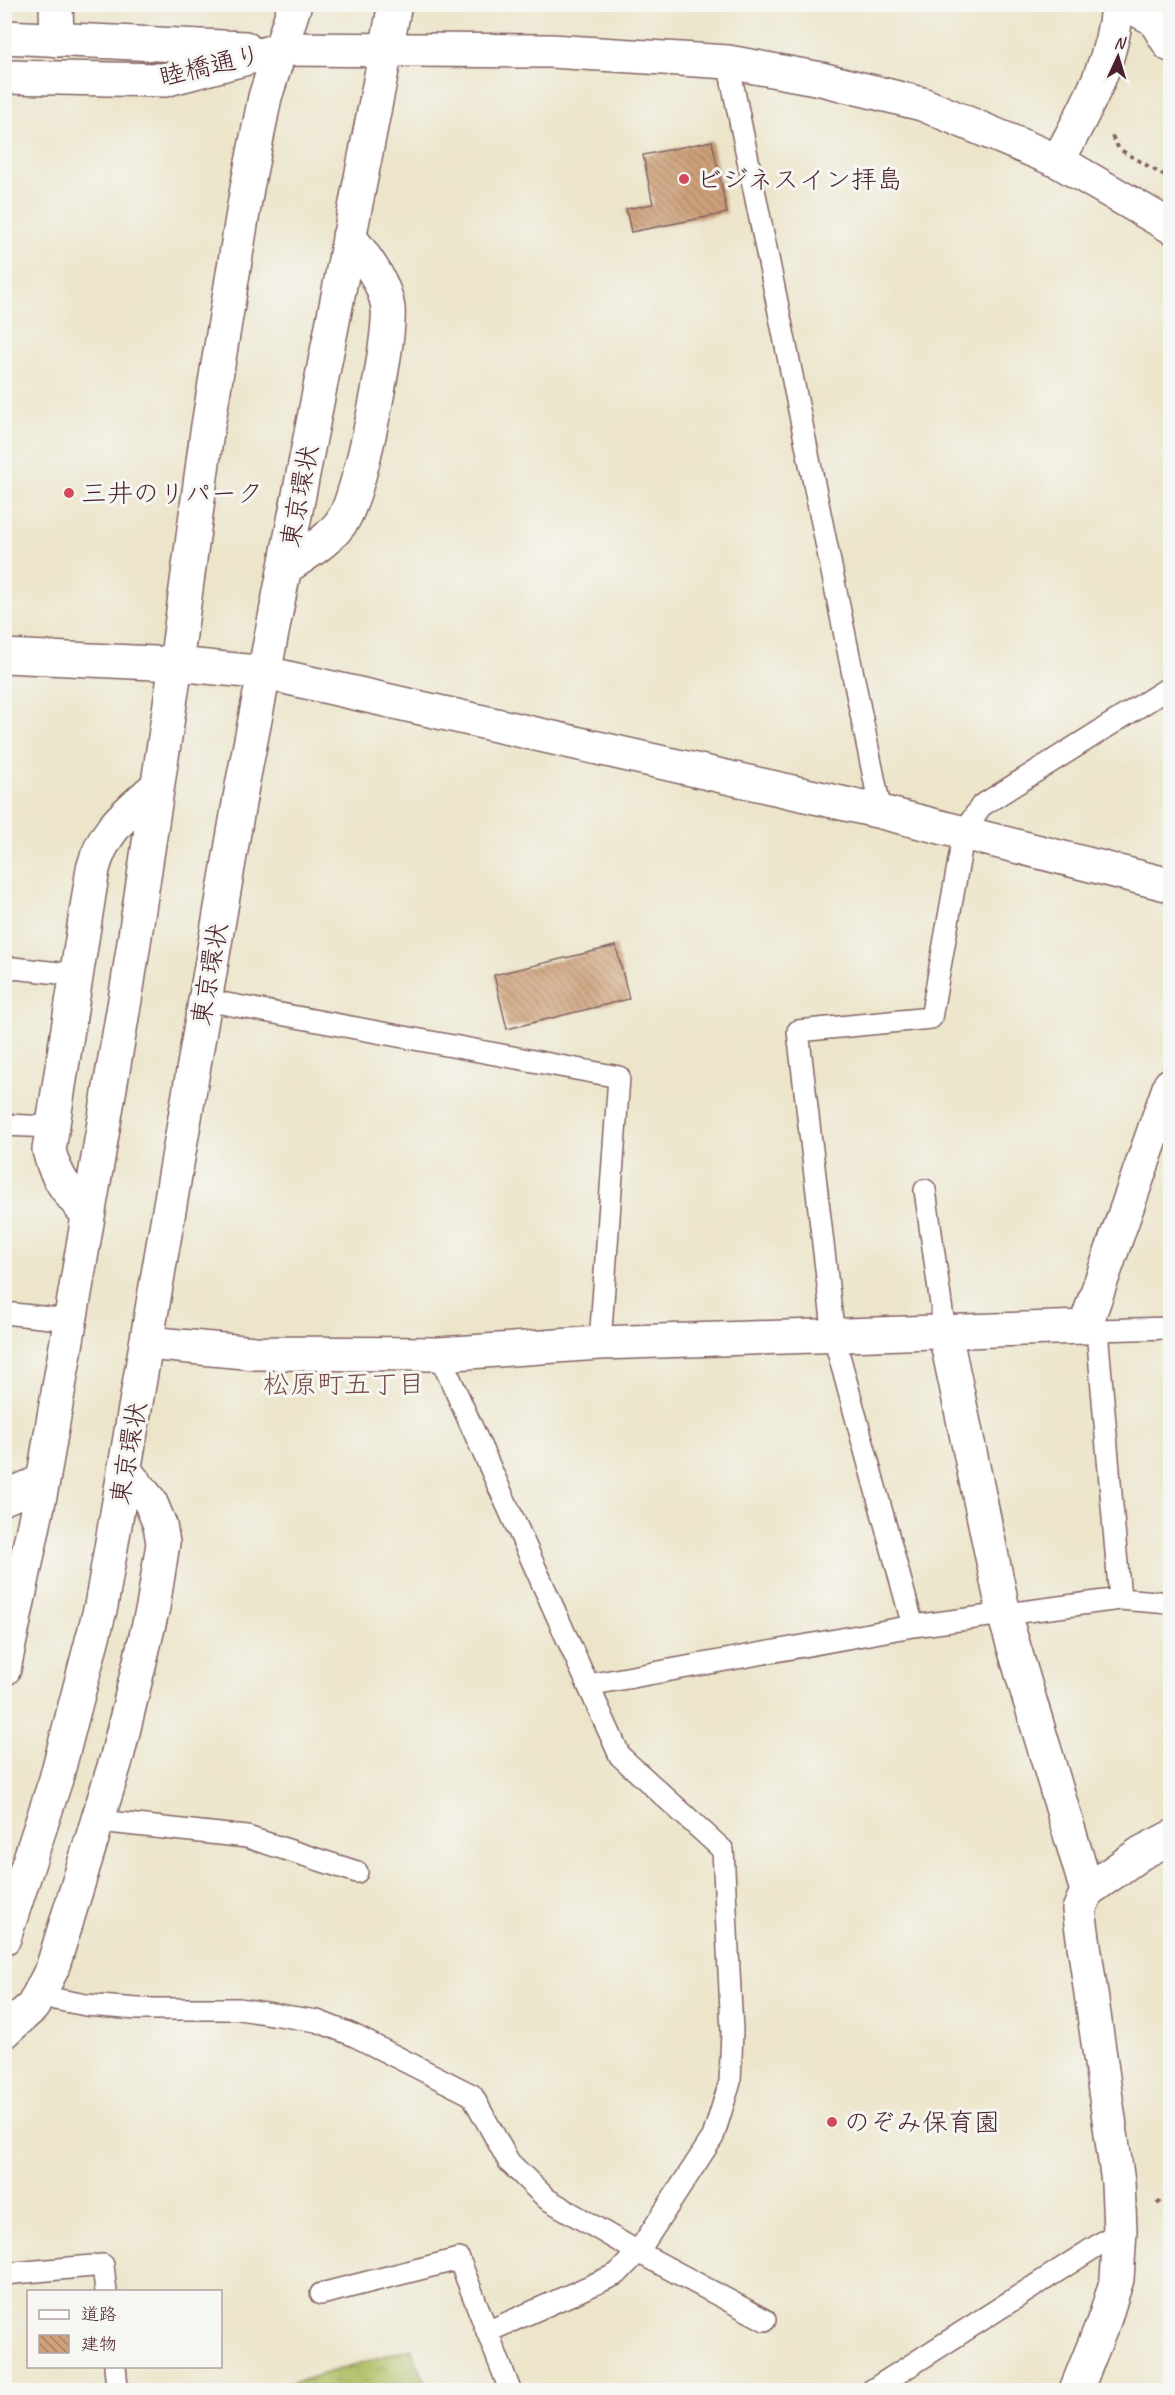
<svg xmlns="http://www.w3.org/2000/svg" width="1175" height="2395" viewBox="0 0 1175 2395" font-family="Caveat,'Klee One',sans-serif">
<defs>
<pattern id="park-crowns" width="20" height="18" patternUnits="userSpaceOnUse" patternTransform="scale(1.5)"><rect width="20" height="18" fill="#acbd61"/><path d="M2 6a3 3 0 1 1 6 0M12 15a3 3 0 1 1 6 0" fill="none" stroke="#8e9950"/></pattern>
<pattern id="building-back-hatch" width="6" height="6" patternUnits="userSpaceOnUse" patternTransform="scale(1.5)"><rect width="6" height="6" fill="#cea17a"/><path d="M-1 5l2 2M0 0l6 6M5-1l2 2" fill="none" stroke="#a98364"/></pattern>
</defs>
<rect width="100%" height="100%" fill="#f6f6f2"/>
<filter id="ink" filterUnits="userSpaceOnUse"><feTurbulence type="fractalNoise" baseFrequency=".0167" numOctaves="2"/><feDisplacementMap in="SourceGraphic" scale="12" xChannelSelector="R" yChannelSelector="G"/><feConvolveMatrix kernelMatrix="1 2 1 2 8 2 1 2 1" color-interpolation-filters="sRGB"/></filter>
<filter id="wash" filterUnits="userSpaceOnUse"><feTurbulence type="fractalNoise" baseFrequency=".008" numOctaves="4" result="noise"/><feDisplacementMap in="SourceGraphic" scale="24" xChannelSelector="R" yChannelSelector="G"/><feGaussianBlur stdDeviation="1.35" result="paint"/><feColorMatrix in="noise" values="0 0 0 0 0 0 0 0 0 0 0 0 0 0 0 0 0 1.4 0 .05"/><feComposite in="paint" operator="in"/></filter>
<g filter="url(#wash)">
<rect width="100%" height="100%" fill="#ece5ca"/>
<path fill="url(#park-crowns)" stroke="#7b6e46" stroke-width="1.5" d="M 411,2348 L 429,2390 L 269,2390 Z"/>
<g id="blocks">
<path fill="url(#building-back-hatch)" d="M 712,141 L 727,213 L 631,232 L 626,209 L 653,204 L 643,155 Z
M 616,946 L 629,999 L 507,1029 L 494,975 Z"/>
</g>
</g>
<g filter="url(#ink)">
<use href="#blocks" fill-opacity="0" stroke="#836463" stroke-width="1.5"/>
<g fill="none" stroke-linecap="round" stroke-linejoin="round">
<g stroke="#836463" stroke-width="24">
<path id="lane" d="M 728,62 L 881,812
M 4,967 L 77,975
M 205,1000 L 619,1077 L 600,1343
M 4,1125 L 53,1127
M 925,1190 L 945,1333
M 4,1313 L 69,1320
M 1085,1327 L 1097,1330 L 1170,1328
M 1097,1330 L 1120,1599 L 1170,1603
M 439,1354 L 620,1756 L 723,1850 L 732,2031 L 730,2082 L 713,2137 L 638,2252 L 617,2274 L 487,2332
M 913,1626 L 834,1337 L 798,1031 L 931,1018 L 964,832 L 981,806 L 1170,687
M 588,1685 L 913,1626 L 1120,1599
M 99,1821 L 247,1837 L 357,1872
M 39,1996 L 86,2005 L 138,2009 L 239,2009 L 317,2021 L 353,2035 L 472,2095 L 509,2162 L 547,2199 L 638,2252 L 765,2320
M 4,2274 L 103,2265 L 106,2292
M 321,2294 L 459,2259 L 510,2390
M 115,2366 L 117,2387
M 872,2390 L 1120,2231"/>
</g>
<g stroke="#836463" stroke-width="36">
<path id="street" d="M 56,4 L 57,40
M 1126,4 L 1154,19 L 1170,45
M 4,656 L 176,664 L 266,673 L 881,812 L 1170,885
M 945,1333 L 1004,1614 L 1087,1891
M 147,1343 L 255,1353 L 439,1354 L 600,1343 L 1085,1327 L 1170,1085
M 1076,2390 L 1105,2318 L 1117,2279 L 1120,2231 L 1118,2182 L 1079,1910 L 1087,1891 L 1141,1853 L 1170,1838"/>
</g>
<g stroke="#836463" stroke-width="36">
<path id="secondary" d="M 282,49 L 551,51 L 728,62 L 821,79 L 922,104 L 1058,161 L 1170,226
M 1058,161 C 1084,111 1114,62 1117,4"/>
</g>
<g stroke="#836463" stroke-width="36">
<path id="primary" d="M 4,37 L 245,48
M 4,77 L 164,80 L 282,49"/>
</g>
<g stroke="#836463" stroke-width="36">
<path id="highway" d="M 285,568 C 306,554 331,540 344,518 C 361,489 391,340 388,308 C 384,280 365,258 349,236
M 86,1213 C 69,1193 55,1177 49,1150 L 93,869 C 104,828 128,813 158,785
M 4,1498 L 43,1481
M 4,1669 L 43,1481 L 128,982 L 176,664 L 207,432 L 247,188 L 265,97 L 295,4
M 4,1938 L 56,1779 L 101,1606 L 242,786 L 395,4
M 4,2032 L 33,2006 L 52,1969 L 117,1757 L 153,1607 L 163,1543 L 160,1525 L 150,1501 L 125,1471"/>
</g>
<path stroke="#836463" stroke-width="4" stroke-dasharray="4.5 4.5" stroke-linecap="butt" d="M 1112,136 L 1119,149 L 1170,179
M 1157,2204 L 1170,2194"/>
<use href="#lane" stroke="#fff" stroke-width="21"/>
<use href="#street" stroke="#fff" stroke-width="33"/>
<use href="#secondary" stroke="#fff" stroke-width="33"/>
<use href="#primary" stroke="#fff" stroke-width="33"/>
<use href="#highway" stroke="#fff" stroke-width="33"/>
</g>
</g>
<g fill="#d1495b" stroke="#f6f6f2" stroke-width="2">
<circle cx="684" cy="179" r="6"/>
<circle cx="69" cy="493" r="6"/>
<circle cx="832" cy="2122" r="6"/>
</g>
<g text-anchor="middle" stroke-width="6" stroke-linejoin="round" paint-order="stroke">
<g font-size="26" fill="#4a1f2b" stroke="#f6f6f2">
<text transform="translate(210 65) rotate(-13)" y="9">睦橋通り</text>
<text transform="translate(299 496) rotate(-79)" y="9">東京環状</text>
<text transform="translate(209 974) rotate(-80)" y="9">東京環状</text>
<text transform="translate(128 1453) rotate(-80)" y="9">東京環状</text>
</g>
<g font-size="26" fill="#4a1f2b" stroke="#f6f6f2" text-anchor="start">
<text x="696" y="188">ビジネスイン拝島</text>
<text x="81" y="502">三井のリパーク</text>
<text x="844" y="2131">のぞみ保育園</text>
</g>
<g font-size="27" fill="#784c47" stroke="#f6f6f2">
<text x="344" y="1393">松原町五丁目</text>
</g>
</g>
<rect width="1175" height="2395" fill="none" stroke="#f6f6f2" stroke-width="24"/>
<rect x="27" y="2290" width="195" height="78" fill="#f6f6f2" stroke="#b1a0a2" stroke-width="1.5"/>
<rect x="39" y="2310" width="30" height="9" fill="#ffffff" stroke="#b1a0a2" stroke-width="1.5"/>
<text x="81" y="2320" font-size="18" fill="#4a1f2b">道路</text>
<rect x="39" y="2335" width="30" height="18" fill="url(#building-back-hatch)" stroke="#b1a0a2" stroke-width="1.5"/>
<text x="81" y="2350" font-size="18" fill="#4a1f2b">建物</text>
<g transform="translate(1118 57) rotate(4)" stroke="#f6f6f2" stroke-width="4.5" paint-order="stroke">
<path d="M0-4.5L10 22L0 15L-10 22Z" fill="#4a1f2b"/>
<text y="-9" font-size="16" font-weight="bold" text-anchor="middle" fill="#4a1f2b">N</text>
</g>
</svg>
